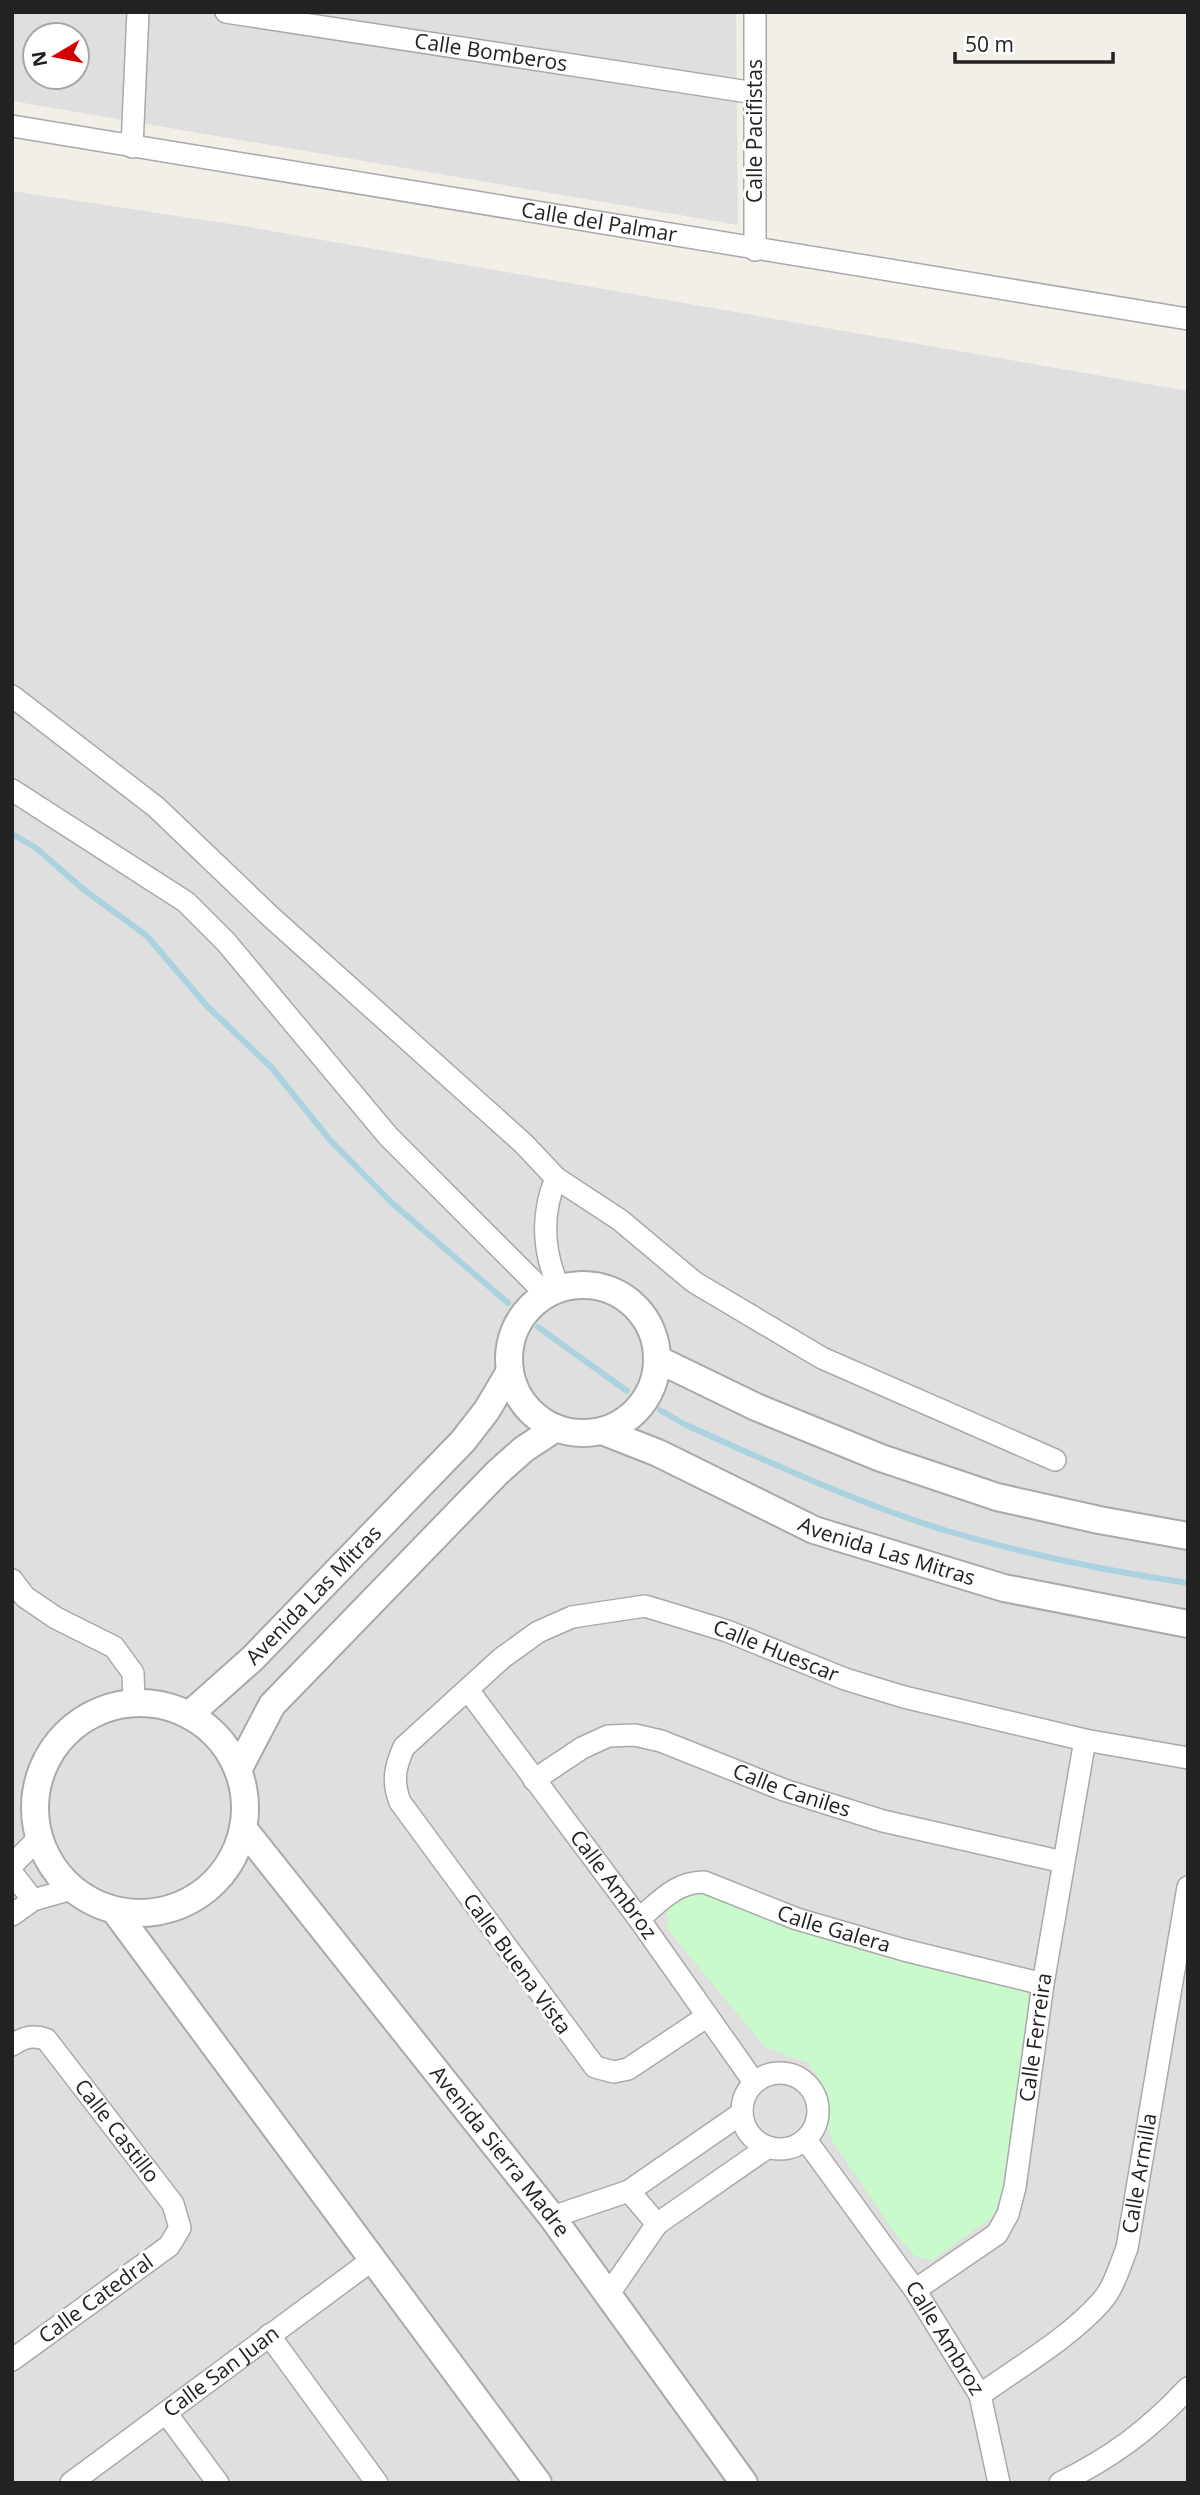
<svg xmlns="http://www.w3.org/2000/svg" width="1200" height="2495" viewBox="0 0 1200 2495" font-family="'Open Sans',sans-serif">
<rect width="100%" height="100%" fill="#f2efe9"/>
<path fill="#e0dfdf" fill-rule="evenodd" d="M 12,12 L 736,12 L 738,225 L 12,101 ZM 35,35 L 77,35 L 77,77 L 35,77 Z
M 12,191 L 237,225 L 1188,391 L 1188,2483 L 12,2483 Z"/>
<path fill="#c8facc" d="M 692,1890 L 806,1931 L 1025,1990 L 1032,2004 L 1001,2195 L 994,2216 L 931,2261 L 915,2256 L 894,2232 L 833,2142 L 827,2127 L 829,2101 L 822,2083 L 808,2063 L 765,2047 L 669,1931 C 663,1903 669,1903 692,1890 Z"/>
<g fill="none" stroke-linecap="round" stroke-linejoin="round">
<path stroke="#aad3df" stroke-width="6" d="M 12,834 L 36,848 L 83,889 L 147,936 L 207,1006 L 272,1068 L 330,1140 L 392,1203 L 508,1303
M 538,1327 L 627,1391
M 660,1410 L 684,1424 C 769,1462 855,1502 944,1530 C 1024,1554 1106,1571 1188,1583"/>
<g stroke="#a9a9a9" stroke-width="24">
<g id="minor">
<path id="s1" d="M 226,12 L 755,93"/>
<path d="M 755,12 L 755,250"/>
<path id="s2" d="M 12,126 L 1188,319"/>
<path d="M 132,147 L 138,12"/>
<path d="M 12,696 L 156,807 L 271,917 L 524,1144 L 556,1178 C 541,1214 543,1252 559,1288"/>
<path d="M 12,790 L 186,902 L 226,942 L 388,1136 L 546,1294"/>
<path d="M 556,1178 L 620,1220 L 694,1282 L 822,1358 L 1055,1460"/>
<path d="M 12,1580 L 25,1597 L 56,1618 L 114,1647 L 133,1673 L 134,1703"/>
<path id="s3" d="M 468,1690 L 639,1919 L 754,2082"/>
<path id="s4" d="M 534,1780 L 582,1748 L 608,1736 L 635,1735 L 661,1741 L 784,1790 L 883,1821 L 1063,1862"/>
<path d="M 12,1865 L 39,1838"/>
<path d="M 12,1873 L 33,1900"/>
<path d="M 12,1915 L 33,1900 L 72,1889"/>
<path id="s5" d="M 639,1919 C 660,1901 676,1882 704,1882 L 797,1919 L 904,1950 L 1043,1984"/>
<path id="s6" d="M 706,2017 L 628,2069 L 614,2072 L 595,2067 L 400,1802 C 392,1781 395,1767 404,1747 L 502,1658 L 538,1632 L 572,1617 L 645,1606 L 727,1631 L 845,1679 L 904,1697 L 1085,1740 L 1188,1758"/>
<path id="s7" d="M 12,2045 C 24,2037 32,2035 46,2039 L 173,2204 L 180,2228 L 169,2246 L 12,2360"/>
<circle cx="780" cy="2111" r="38"/>
<path id="s8" d="M 806,2140 L 915,2290 L 980,2395 L 999,2483"/>
<path d="M 629,2191 L 657,2224"/>
<path d="M 552,2217 L 629,2191 L 742,2113"/>
<path id="s9" d="M 915,2290 L 997,2234 L 1008,2214 L 1015,2187 L 1043,1984 L 1085,1740"/>
<path d="M 608,2295 L 657,2224 L 768,2147"/>
<path d="M 269,2335 L 377,2483"/>
<path id="s10" d="M 980,2395 C 1020,2366 1068,2339 1101,2302 C 1114,2288 1120,2265 1127,2248 L 1188,1887"/>
<path d="M 166,2413 L 218,2483"/>
<path id="s11" d="M 71,2483 L 372,2260"/>
<path d="M 1060,2483 C 1112,2457 1148,2431 1188,2388"/>
</g>
</g>
<g stroke="#a9a9a9" stroke-width="30">
<g id="tertiary">
<circle cx="583" cy="1359" r="74"/>
<path d="M 657,1359 L 756,1407 L 881,1458 L 997,1497 L 1099,1520 L 1188,1536"/>
<path id="s12" d="M 602,1431 L 658,1453 L 814,1530 L 1004,1588 L 1188,1624"/>
<circle cx="140" cy="1808" r="105"/>
<path id="s13" d="M 189,1715 L 252,1659 L 463,1441 L 487,1410 L 510,1371"/>
<path d="M 238,1770 L 272,1705 L 498,1472 L 524,1449 L 556,1428"/>
<path id="s14" d="M 243,1828 L 552,2217 L 744,2483"/>
<path d="M 115,1911 L 538,2483"/>
</g>
</g>
<use href="#minor" stroke="#fff" stroke-width="21"/>
<use href="#tertiary" stroke="#fff" stroke-width="26"/>
</g>
<g text-anchor="middle" stroke-width="6" stroke-linejoin="round" paint-order="stroke">
<g font-size="21" fill="#222" stroke="#fff">
<text dy="7" stroke="none"><textPath href="#s1" startOffset="268">Calle Bomberos</textPath></text>
<text transform="translate(755 131) rotate(-90)" y="7">Calle Pacifistas</text>
<text dy="7" stroke="none"><textPath href="#s2" startOffset="595">Calle del Palmar</textPath></text>
<text dy="7" stroke="none"><textPath href="#s12" startOffset="310">Avenida Las Mitras</textPath></text>
<text dy="7" stroke="none"><textPath href="#s13" startOffset="173">Avenida Las Mitras</textPath></text>
<text dy="7" stroke="none"><textPath href="#s6" startOffset="940">Calle Huescar</textPath></text>
<text dy="7" stroke="none"><textPath href="#s4" startOffset="280">Calle Caniles</textPath></text>
<text dy="7" stroke="none"><textPath href="#s3" startOffset="243">Calle Ambroz</textPath></text>
<text dy="7" stroke="none"><textPath href="#s5" startOffset="215">Calle Galera</textPath></text>
<text transform="translate(517 1964) rotate(54)" y="7">Calle Buena Vista</text>
<text dy="7" stroke="none"><textPath href="#s9" startOffset="301">Calle Ferreira</textPath></text>
<text dy="7" stroke="none"><textPath href="#s7" startOffset="152">Calle Castillo</textPath></text>
<text dy="7" stroke="none"><textPath href="#s14" startOffset="413">Avenida Sierra Madre</textPath></text>
<text dy="7" stroke="none"><textPath href="#s10" startOffset="289">Calle Armilla</textPath></text>
<text transform="translate(96 2299) rotate(-36)" y="7">Calle Catedral</text>
<text dy="7" stroke="none"><textPath href="#s8" startOffset="242">Calle Ambroz</textPath></text>
<text dy="7" stroke="none"><textPath href="#s11" startOffset="187">Calle San Juan</textPath></text>
</g>
</g>
<rect width="1200" height="2495" fill="none" stroke="#222222" stroke-width="28"/>
<g transform="translate(56 56) rotate(260)"><circle r="33" fill="#ffffff" stroke="#a7a7a7" stroke-width="2"/>
<path d="M0-5L12 26L0 18L-12 26Z" fill="#d40000"/>
<text y="-10" font-size="19" font-weight="bold" text-anchor="middle" fill="#222222">N</text>
</g>
<path d="M955 52v10h158v-10" fill="none" stroke="#222222" stroke-width="3.5"/>
<text x="965" y="52" font-size="21" fill="#222222" stroke="#ffffff" stroke-width="5" paint-order="stroke">50 m</text>
</svg>
